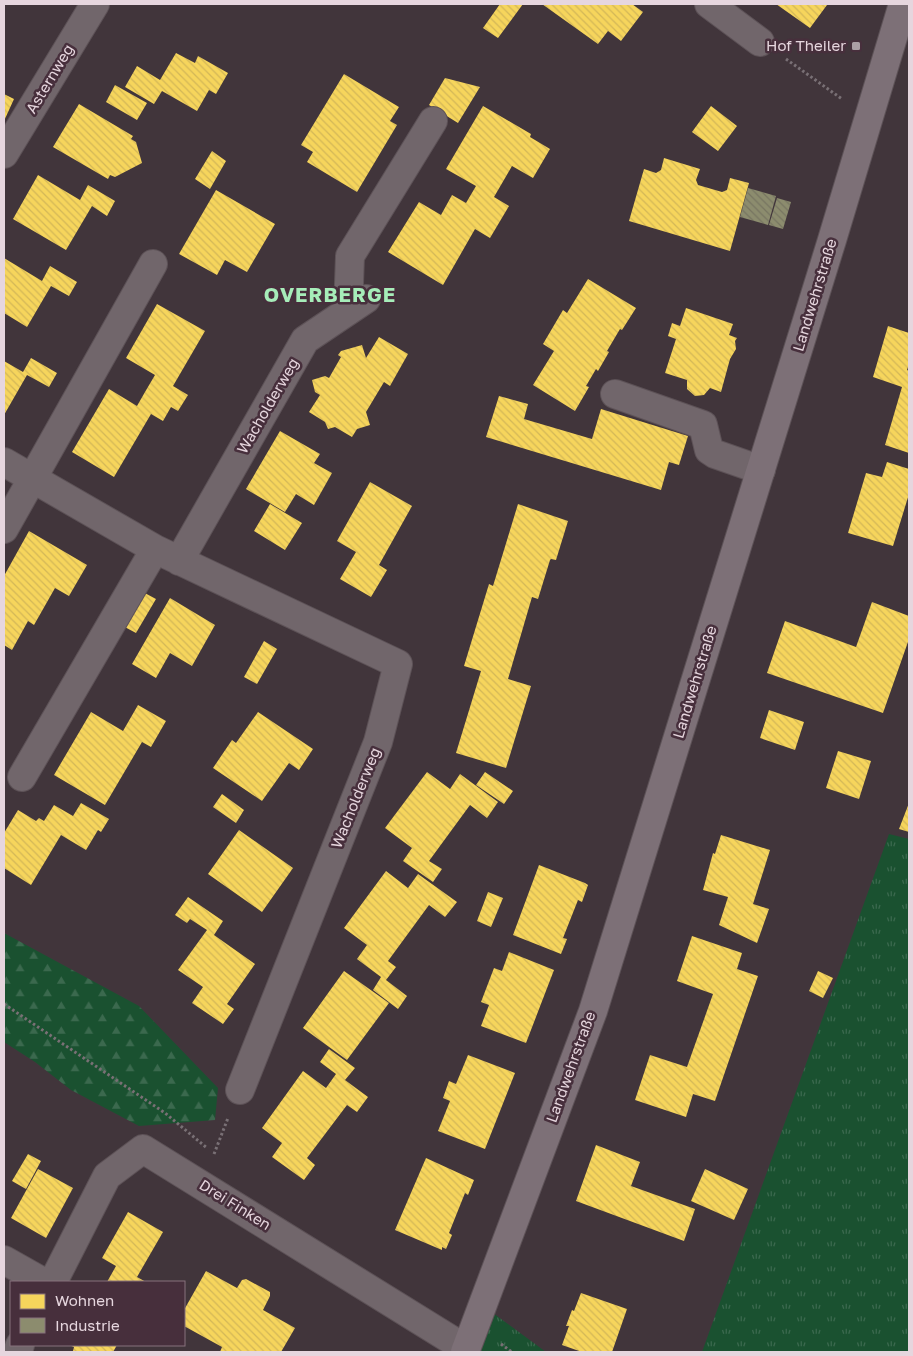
<svg xmlns="http://www.w3.org/2000/svg" width="913" height="1356" viewBox="0 0 913 1356" font-family="'Golos Text',sans-serif">
<defs>
<pattern id="grass-tufts" width="24" height="20" patternUnits="userSpaceOnUse" patternTransform="scale(1.25)"><rect width="24" height="20" fill="#1a5130"/><path d="M3 7l-1-3M5 7V3M7 7l1-3M15 17l-1-3M17 17v-4M19 17l1-3" fill="none" stroke="#3b694e"/></pattern>
<pattern id="forest-firs" width="22" height="20" patternUnits="userSpaceOnUse" patternTransform="scale(1.25)"><rect width="22" height="20" fill="#1a5130"/><path d="M5 1l3.5 6h-7zM16 11l3.5 6h-7z" fill="#3b694e"/></pattern>
<pattern id="homes-back-hatch" width="6" height="6" patternUnits="userSpaceOnUse" patternTransform="scale(1.25)"><rect width="6" height="6" fill="#f6d55c"/><path d="M-1 5l2 2M0 0l6 6M5-1l2 2" fill="none" stroke="#d3b757"/></pattern>
<pattern id="industry-back-hatch" width="6" height="6" patternUnits="userSpaceOnUse" patternTransform="scale(1.25)"><rect width="6" height="6" fill="#8c8c6e"/><path d="M-1 5l2 2M0 0l6 6M5-1l2 2" fill="none" stroke="#777561"/></pattern>
</defs>
<rect width="100%" height="100%" fill="#41353b"/>
<path fill="url(#grass-tufts)" d="M 889,834 L 909,839 L 909,1352 L 702,1352 Z
M 482,1305 L 546,1352 L 465,1352 Z"/>
<path fill="url(#forest-firs)" d="M 4,933 L 139,1006 L 218,1088 L 215,1120 L 139,1126 L 71,1090 L 35,1062 L 4,1042 Z"/>
<path fill="url(#homes-back-hatch)" d="M 500,4 L 523,4 L 498,38 L 483,28 Z
M 542,4 L 632,4 L 643,12 L 621,41 L 608,31 L 598,44 Z
M 776,4 L 826,4 L 827,5 L 810,28 Z
M 176,53 L 195,63 L 198,56 L 228,73 L 216,94 L 209,90 L 197,111 L 162,91 L 154,104 L 125,87 L 137,66 L 160,80 Z
M 344,74 L 399,107 L 390,121 L 397,125 L 357,192 L 307,162 L 313,152 L 301,145 Z
M 445,78 L 480,87 L 458,123 L 429,105 Z
M 115,85 L 147,103 L 137,120 L 106,102 Z
M 4,94 L 14,99 L 4,121 Z
M 79,104 L 133,136 L 131,139 L 136,142 L 142,163 L 115,177 L 110,175 L 108,179 L 53,147 Z
M 483,106 L 531,134 L 530,137 L 550,149 L 533,178 L 512,166 L 494,197 L 509,206 L 490,238 L 475,229 L 443,285 L 388,252 L 419,202 L 441,215 L 452,195 L 466,203 L 476,186 L 446,169 Z
M 711,106 L 737,126 L 718,151 L 692,132 Z
M 212,151 L 226,161 L 210,189 L 195,179 Z
M 664,158 L 700,169 L 696,180 L 698,185 L 722,192 L 727,190 L 730,178 L 749,183 L 730,251 L 629,221 L 644,169 L 656,173 L 661,170 Z
M 38,175 L 80,200 L 88,185 L 115,201 L 107,216 L 92,206 L 66,250 L 13,219 Z
M 216,190 L 275,224 L 247,272 L 225,260 L 217,275 L 179,254 Z
M 4,258 L 42,281 L 50,266 L 77,282 L 69,296 L 51,286 L 27,327 L 4,313 Z
M 588,279 L 636,308 L 622,330 L 620,329 L 607,351 L 609,352 L 598,371 L 596,369 L 586,386 L 589,387 L 575,411 L 533,385 L 554,351 L 543,344 L 563,310 L 567,313 Z
M 157,304 L 205,331 L 173,386 L 188,395 L 178,411 L 171,407 L 163,421 L 151,414 L 114,477 L 72,452 L 109,389 L 137,406 L 145,392 L 155,375 L 126,358 Z
M 686,308 L 733,324 L 729,335 L 737,338 L 735,341 L 736,349 L 730,359 L 721,392 L 710,388 L 704,395 L 695,396 L 687,389 L 687,380 L 665,373 L 676,339 L 668,336 L 672,323 L 680,326 Z
M 888,326 L 909,333 L 909,364 L 907,370 L 909,371 L 909,453 L 885,445 L 902,387 L 873,377 Z
M 379,337 L 408,354 L 390,386 L 384,382 L 366,412 L 370,425 L 357,429 L 352,437 L 335,427 L 328,429 L 325,422 L 309,412 L 320,395 L 315,392 L 312,380 L 325,376 L 329,378 L 341,357 L 338,355 L 341,351 L 362,345 L 366,358 Z
M 31,358 L 57,373 L 49,387 L 27,375 L 4,415 L 4,361 L 23,372 Z
M 499,396 L 528,404 L 524,419 L 592,439 L 601,409 L 688,436 L 679,465 L 669,462 L 661,490 L 486,437 Z
M 280,431 L 320,454 L 314,463 L 332,473 L 314,505 L 296,494 L 285,512 L 246,489 Z
M 887,462 L 909,469 L 909,494 L 893,546 L 848,533 L 866,473 L 882,477 Z
M 370,482 L 412,506 L 379,565 L 387,570 L 371,597 L 340,579 L 356,552 L 337,541 Z
M 270,504 L 302,523 L 285,550 L 254,531 Z
M 518,504 L 568,521 L 556,560 L 551,559 L 550,560 L 538,599 L 532,597 L 508,679 L 531,686 L 506,768 L 456,753 L 481,671 L 464,666 L 489,584 L 493,586 Z
M 29,531 L 87,565 L 69,596 L 55,588 L 34,625 L 28,621 L 12,650 L 4,645 L 4,576 Z
M 141,591 L 156,599 L 136,633 L 121,625 Z
M 170,598 L 215,625 L 192,666 L 170,653 L 156,678 L 132,664 Z
M 872,602 L 909,616 L 909,639 L 883,713 L 767,673 L 785,621 L 856,647 Z
M 264,641 L 277,649 L 257,684 L 244,677 Z
M 138,705 L 166,721 L 151,747 L 142,742 L 105,805 L 54,775 L 91,712 L 123,731 Z
M 769,710 L 804,722 L 795,750 L 760,738 Z
M 258,712 L 313,749 L 299,770 L 289,763 L 262,801 L 213,768 L 232,740 L 236,743 Z
M 838,751 L 871,761 L 859,799 L 826,788 Z
M 427,772 L 450,789 L 460,774 L 498,802 L 487,818 L 470,805 L 429,861 L 442,869 L 433,882 L 403,861 L 412,848 L 385,828 Z
M 485,772 L 513,791 L 504,804 L 476,785 Z
M 222,794 L 244,810 L 236,823 L 213,807 Z
M 81,803 L 109,819 L 101,832 L 98,830 L 86,850 L 61,835 L 31,885 L 4,868 L 4,833 L 18,810 L 36,821 L 39,818 L 44,821 L 54,805 L 73,816 Z
M 909,803 L 909,832 L 899,829 Z
M 239,830 L 293,868 L 262,912 L 208,874 Z
M 721,835 L 770,850 L 753,904 L 769,909 L 757,943 L 719,925 L 728,897 L 703,890 L 713,853 L 715,854 Z
M 539,865 L 585,883 L 588,885 L 582,902 L 578,900 L 563,938 L 567,939 L 561,954 L 513,935 Z
M 386,871 L 408,888 L 418,874 L 457,902 L 445,917 L 429,905 L 388,961 L 396,967 L 386,980 L 407,996 L 398,1009 L 373,990 L 381,977 L 357,959 L 367,945 L 344,928 Z
M 488,892 L 503,898 L 491,927 L 477,921 Z
M 188,897 L 223,921 L 214,935 L 255,964 L 227,1004 L 234,1009 L 223,1024 L 192,1003 L 203,987 L 178,970 L 207,930 L 190,919 L 187,923 L 175,915 Z
M 692,936 L 742,953 L 737,969 L 758,976 L 715,1101 L 693,1094 L 686,1117 L 635,1100 L 650,1055 L 687,1067 L 713,994 L 677,981 Z
M 509,952 L 554,970 L 526,1043 L 481,1026 L 489,1005 L 481,1002 L 494,968 L 502,971 Z
M 344,971 L 389,1003 L 347,1060 L 303,1028 Z
M 818,971 L 833,978 L 823,998 L 809,991 Z
M 329,1049 L 355,1068 L 345,1080 L 368,1097 L 357,1112 L 347,1105 L 307,1158 L 315,1165 L 304,1180 L 272,1157 L 282,1143 L 262,1128 L 303,1071 L 326,1088 L 336,1074 L 320,1062 Z
M 468,1055 L 515,1073 L 485,1149 L 438,1131 L 450,1101 L 443,1098 L 449,1081 L 456,1084 Z
M 596,1145 L 640,1162 L 631,1186 L 695,1209 L 684,1241 L 576,1201 Z
M 28,1154 L 41,1161 L 26,1189 L 12,1181 Z
M 426,1158 L 474,1180 L 468,1195 L 465,1193 L 449,1233 L 452,1235 L 446,1249 L 442,1247 L 442,1250 L 395,1230 Z
M 38,1169 L 73,1188 L 46,1238 L 11,1218 Z
M 705,1169 L 748,1189 L 734,1220 L 691,1201 Z
M 128,1212 L 163,1232 L 137,1277 L 146,1282 L 107,1282 L 116,1266 L 102,1258 Z
M 206,1271 L 237,1288 L 242,1280 L 246,1279 L 270,1292 L 270,1296 L 263,1310 L 295,1328 L 281,1352 L 220,1352 L 222,1347 L 184,1326 L 184,1310 Z
M 581,1293 L 627,1309 L 612,1352 L 582,1352 L 562,1345 L 569,1326 L 566,1326 L 572,1310 L 574,1311 Z
M 69,1345 L 117,1345 L 113,1352 L 76,1352 L 73,1351 L 74,1347 Z"/>
<path fill="url(#industry-back-hatch)" d="M 748,188 L 776,196 L 768,225 L 740,217 Z
M 777,198 L 791,202 L 783,229 L 769,225 Z"/>
<g fill="none" stroke-linecap="round" stroke-linejoin="round">
<g stroke="#5d5257" stroke-width="30">
<path id="minor" d="M 709,4 L 760,42
M 4,154 L 95,4
M 348,311 L 350,256 L 433,121
M 615,394 L 703,425 L 709,450 L 715,454 L 761,470
M 4,462 L 155,549 L 398,664 L 378,742 L 240,1090
M 4,529 L 153,264
M 179,561 L 305,340 L 366,299
M 22,777 L 155,549
M 4,1260 L 43,1282
M 53,1282 L 107,1176 L 143,1149 L 466,1349
M 17,1352 L 20,1345"/>
</g>
<g stroke="#5d5257" stroke-width="30">
<path id="major" d="M 465,1352 L 593,1011 L 832,240 L 903,4"/>
</g>
<path stroke="#797075" stroke-width="3" stroke-dasharray="2.5 2.5" stroke-linecap="butt" d="M 786,59 L 842,99
M 4,1004 L 165,1113 L 207,1148
M 214,1154 L 228,1118
M 501,1344 L 512,1352"/>
<use href="#minor" stroke="#71666b" stroke-width="28"/>
<use href="#major" stroke="#7d7077" stroke-width="28"/>
</g>
<rect fill="#ac9ea5" stroke="#472f3c" stroke-width="2" x="851" y="41" width="10" height="10" rx="2.5"/>
<g text-anchor="middle" stroke-width="5" stroke-linejoin="round" paint-order="stroke">
<g font-size="15" fill="#e6d6de" stroke="#472f3c" text-anchor="end">
<text x="846" y="51">Hof Theiler</text>
</g>
<g font-size="15" fill="#e6d6de" stroke="#472f3c">
<text transform="translate(50 79) rotate(-59)" y="5">Asternweg</text>
<text transform="translate(815 295) rotate(-73)" y="5">Landwehrstraße</text>
<text transform="translate(268 406) rotate(-60)" y="5">Wacholderweg</text>
<text transform="translate(695 682) rotate(-73)" y="5">Landwehrstraße</text>
<text transform="translate(356 798) rotate(-68)" y="5">Wacholderweg</text>
<text transform="translate(571 1067) rotate(-70)" y="5">Landwehrstraße</text>
<text transform="translate(235 1205) rotate(32)" y="5">Drei Finken</text>
</g>
<g font-size="20" font-weight="bold" letter-spacing="1" fill="#a6edb9" stroke="#472f3c">
<text x="330" y="302">OVERBERGE</text>
</g>
</g>
<rect width="913" height="1356" fill="none" stroke="#e6d6de" stroke-width="10"/>
<rect x="10" y="1281" width="175" height="65" fill="#472f3c" stroke="#87727d"/>
<rect x="20" y="1294" width="25" height="15" fill="#f6d55c" stroke="#87727d"/>
<text x="55" y="1306" font-size="15" fill="#e6d6de">Wohnen</text>
<rect x="20" y="1318" width="25" height="15" fill="#8c8c6e" stroke="#87727d"/>
<text x="55" y="1331" font-size="15" fill="#e6d6de">Industrie</text>
</svg>
